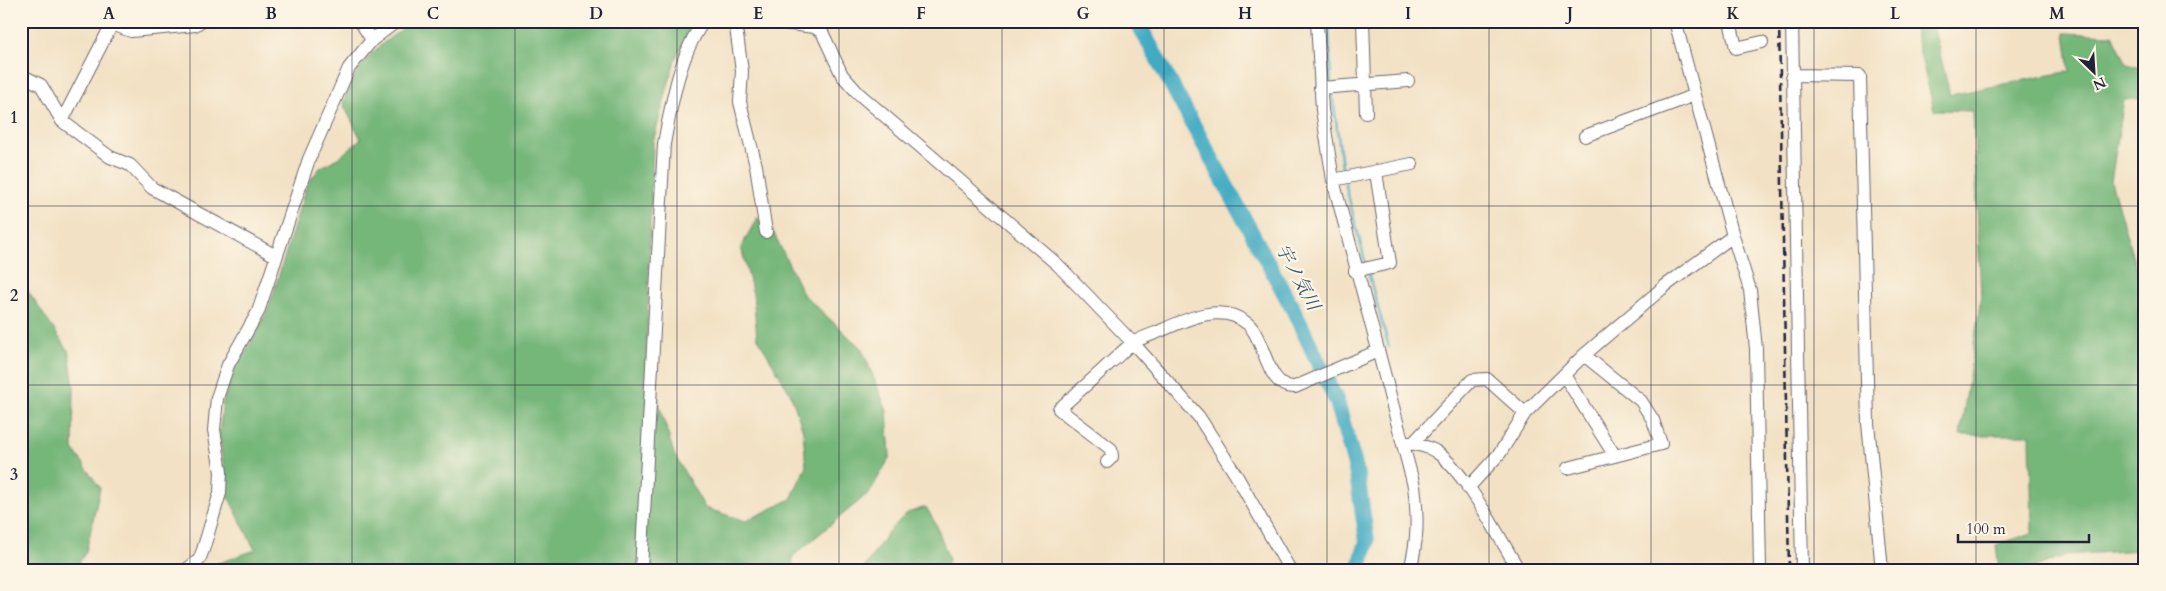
<svg xmlns="http://www.w3.org/2000/svg" width="2166" height="591" viewBox="0 0 2166 591" font-family="Cardo,'Noto Serif JP',serif">
<rect width="100%" height="100%" fill="#fcf5e5"/>
<filter id="ink" filterUnits="userSpaceOnUse"><feTurbulence type="fractalNoise" baseFrequency=".02" numOctaves="2"/><feDisplacementMap in="SourceGraphic" scale="10" xChannelSelector="R" yChannelSelector="G"/><feConvolveMatrix kernelMatrix="1 2 1 2 8 2 1 2 1" color-interpolation-filters="sRGB"/></filter>
<filter id="wash" filterUnits="userSpaceOnUse"><feTurbulence type="fractalNoise" baseFrequency=".0096" numOctaves="4" result="noise"/><feDisplacementMap in="SourceGraphic" scale="20" xChannelSelector="R" yChannelSelector="G"/><feGaussianBlur stdDeviation="1.12" result="paint"/><feColorMatrix in="noise" values="0 0 0 0 0 0 0 0 0 0 0 0 0 0 0 0 0 1.4 0 .05"/><feComposite in="paint" operator="in"/></filter>
<g filter="url(#wash)">
<rect width="100%" height="100%" fill="#f2e1c4"/>
<path fill="#74b679" stroke="#4b6c5a" d="M 414,21 L 694,21 L 675,60 L 653,142 L 646,359 L 674,454 L 705,508 L 746,521 L 791,499 L 806,466 L 803,431 L 791,395 L 757,337 L 753,294 L 741,247 L 757,218 L 771,227 L 803,294 L 862,349 L 887,411 L 890,457 L 870,492 L 793,556 L 792,570 L 199,570 L 255,550 L 228,496 L 219,434 L 223,401 L 233,372 L 258,331 L 270,304 L 307,184 L 320,168 L 341,156 L 361,139 L 343,104 C 357,61 377,46 414,21 Z
M 1912,21 L 1932,21 L 1950,95 L 2070,71 L 2065,33 L 2113,35 L 2127,64 L 2145,69 L 2145,98 L 2124,100 L 2111,181 L 2145,300 L 2145,506 L 2134,509 L 2140,550 L 2066,555 L 2028,570 L 1999,570 L 1996,545 L 2032,533 L 2030,435 L 1960,435 L 1981,298 L 1973,111 L 1934,110 Z
M 21,281 L 69,352 L 74,387 L 73,449 L 100,488 L 86,552 L 74,570 L 21,570 Z
M 926,507 L 937,526 L 949,560 L 945,570 L 863,570 L 888,532 L 907,513 Z"/>
<g fill="none" stroke-linecap="round" stroke-linejoin="round">
<path stroke="#43abc3" stroke-width="2.5" d="M 1329,21 L 1331,82
M 1332,91 L 1343,173
M 1345,183 L 1366,265
M 1368,272 L 1389,347"/>
<path stroke="#43abc3" stroke-width="16" d="M 1137,21 L 1294,311 L 1337,402 L 1356,469 L 1367,541 L 1359,570"/>
</g>
</g>
<g filter="url(#ink)">
<g fill="none" stroke-linecap="round" stroke-linejoin="round">
<g stroke="#6b656b" stroke-width="14">
<path id="minor" d="M 735,21 L 742,71 L 740,102 L 756,166 L 766,232
M 767,21 L 814,27 L 822,32 L 842,75 L 858,93 L 1058,265 L 1133,343 L 1199,417 L 1236,475 L 1290,570
M 1317,21 L 1322,110 L 1333,180 L 1414,486 C 1418,518 1418,539 1410,570
M 1363,21 L 1366,113
M 1675,21 L 1733,236 L 1750,290 L 1756,349 L 1760,570
M 1730,21 L 1736,48 L 1762,42
M 1792,21 L 1802,570
M 372,40 L 397,21
M 21,75 L 41,85 L 62,121 L 110,157 L 130,165 L 152,188 L 276,256
M 1792,75 L 1860,76 L 1868,423 L 1882,570
M 1320,88 L 1408,81
M 62,121 L 112,24 L 131,31 L 195,25 L 201,21
M 1585,136 L 1695,95
M 1333,180 L 1412,164
M 1355,271 L 1390,263 L 1376,172
M 1564,375 L 1615,456
M 1403,442 C 1414,444 1425,445 1435,451 C 1466,471 1499,538 1519,570
M 1413,443 L 1472,380 L 1487,379 L 1525,413
M 1107,462 L 1112,457 L 1111,449 L 1059,409 C 1076,394 1093,379 1110,363 C 1118,357 1125,348 1133,343 C 1141,338 1150,335 1158,332 C 1184,320 1222,301 1248,324 C 1266,340 1266,389 1295,387 L 1378,351
M 1568,468 L 1661,444 L 1653,420 L 1641,401 L 1584,355
M 1468,488 L 1500,453 L 1525,413 L 1584,355 L 1665,286 L 1733,236
M 186,570 L 199,560 L 203,550 L 220,493 L 221,472 L 214,430 L 217,398 L 228,365 L 258,312 L 309,159 L 349,68 L 372,40 L 360,21
M 641,570 L 664,144 C 671,106 680,52 704,21"/>
</g>
<use href="#minor" stroke="#fff" stroke-width="12"/>
<path stroke="#22223b" stroke-width="2.5" stroke-dasharray="8 4" stroke-linecap="butt" d="M 1779,21 L 1789,570"/>
</g>
</g>
<path fill="none" stroke="#22223b" stroke-width="1" stroke-opacity="0.55" d="M 190,21 L 190,570M 352,21 L 352,570M 515,21 L 515,570M 677,21 L 677,570M 839,21 L 839,570M 1002,21 L 1002,570M 1164,21 L 1164,570M 1327,21 L 1327,570M 1489,21 L 1489,570M 1651,21 L 1651,570M 1814,21 L 1814,570M 1976,21 L 1976,570M 21,206 L 2145,206M 21,385 L 2145,385"/>
<g text-anchor="middle" stroke-width="4.5" stroke-linejoin="round" paint-order="stroke">
<g font-size="18" font-style="italic" fill="#2f5971" stroke="#fcf5e5">
<text transform="translate(1298 277) rotate(62)" y="6">宇ノ気川</text>
</g>
</g>
<rect width="2166" height="591" fill="none" stroke="#fcf5e5" stroke-width="55"/>
<g transform="translate(2094 72) rotate(155)" stroke="#fcf5e5" stroke-width="4" paint-order="stroke">
<path d="M0-4L9 19L0 12L-9 19Z" fill="#22223b"/>
<text y="-8" font-size="14" font-weight="bold" text-anchor="middle" fill="#22223b">N</text>
</g>
<path d="M1958 534v8h131v-8" fill="none" stroke="#22223b" stroke-width="2.5"/>
<text x="1966" y="534" font-size="15" fill="#22223b" stroke="#fcf5e5" stroke-width="4" paint-order="stroke">100 m</text>
<rect x="28" y="28" width="2110" height="536" fill="none" stroke="#22223b" stroke-width="2"/>
<g font-size="16" text-anchor="middle" font-weight="bold" fill="#22223b">
<text x="109" y="19">A</text>
<text x="271" y="19">B</text>
<text x="433" y="19">C</text>
<text x="596" y="19">D</text>
<text x="758" y="19">E</text>
<text x="921" y="19">F</text>
<text x="1083" y="19">G</text>
<text x="1245" y="19">H</text>
<text x="1408" y="19">I</text>
<text x="1570" y="19">J</text>
<text x="1733" y="19">K</text>
<text x="1895" y="19">L</text>
<text x="2057" y="19">M</text>
<text x="14" y="123">1</text>
<text x="14" y="301">2</text>
<text x="14" y="480">3</text>
</g>
</svg>
